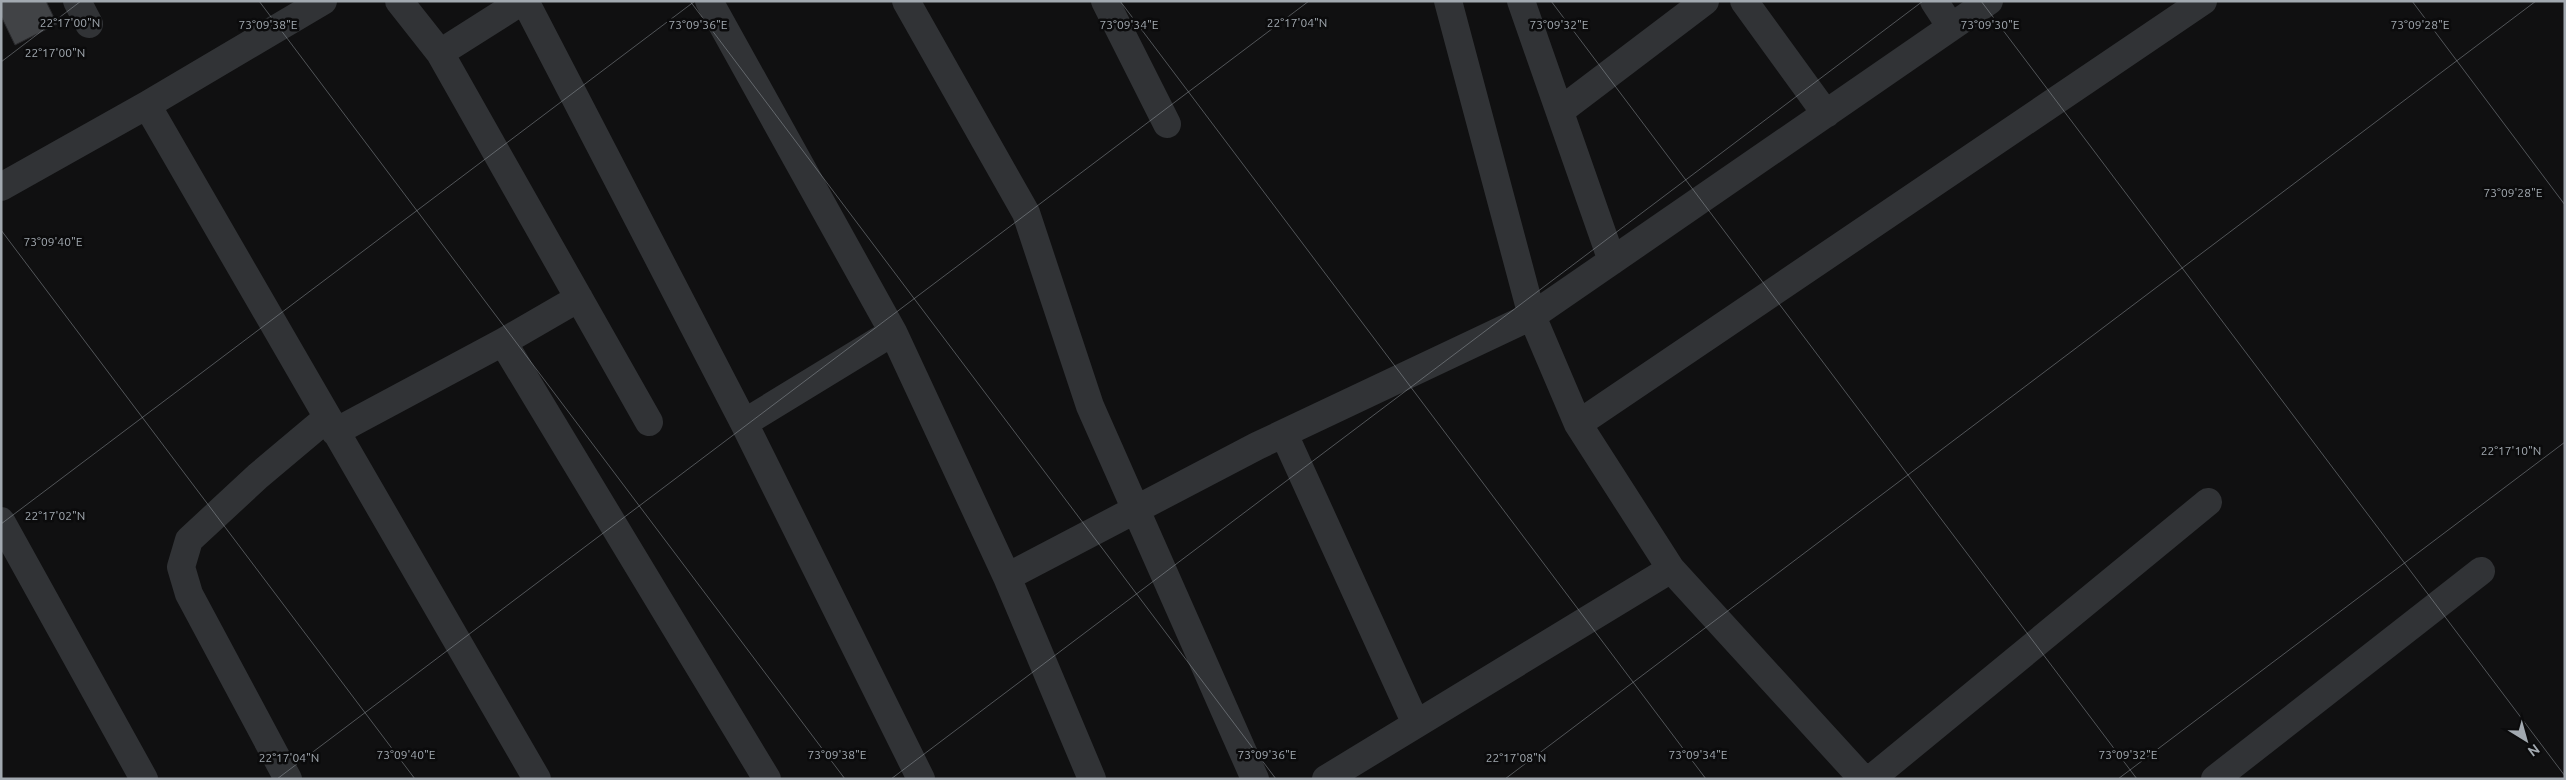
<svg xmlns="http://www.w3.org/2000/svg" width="2566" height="780" viewBox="0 0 2566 780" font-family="Ubuntu,sans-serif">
<rect width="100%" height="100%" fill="#101011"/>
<path fill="#414346" stroke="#2a2a2d" d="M 1,1 L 46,1 L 57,24 L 15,45 L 1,16 Z"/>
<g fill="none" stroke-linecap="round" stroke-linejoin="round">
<path stroke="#313336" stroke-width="28" d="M 77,1 L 89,24
M 399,1 L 440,53 L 649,422
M 525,1 L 744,423 L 921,779
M 709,1 L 893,332
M 906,1 L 1026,213 L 1090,406 L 1255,779
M 1105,1 L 1167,124
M 1448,1 L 1532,316 L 1578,424 L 1671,569 L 1863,779
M 1521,1 L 1612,261
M 1744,1 L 1826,114
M 1934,1 L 1951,27
M 440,53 L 522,1
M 147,105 L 537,779
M 1560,111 L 1705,1
M 1,187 L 147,105 L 323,1
M 503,342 L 767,779
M 744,423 L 893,332 L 1007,577 L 1257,446 L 1532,316 L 1989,1
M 1578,424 L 2203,1
M 335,432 L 503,342 L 579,298
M 1284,434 L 1416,724
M 1,521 L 144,779
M 1007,577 L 1092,779
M 288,779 L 189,594 L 181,567 L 189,540 L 258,476 L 327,418
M 1326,779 L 1671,569
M 1871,779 L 2208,502
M 2215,779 L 2481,571"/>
</g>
<path fill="none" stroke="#a2a9b0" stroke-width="1" stroke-opacity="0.45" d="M 259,1 L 845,779M 690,1 L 1276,779M 1120,1 L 1706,779M 1551,1 L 2137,779M 1981,1 L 2565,776M 2412,1 L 2565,205M 1,62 L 81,1M 1,230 L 415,779M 1,524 L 695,1M 277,779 L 1309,1M 891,779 L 1923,1M 1505,779 L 2536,1M 2118,779 L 2565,442"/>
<g font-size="12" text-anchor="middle" fill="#a2a9b0" stroke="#0b0b0c" stroke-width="5" stroke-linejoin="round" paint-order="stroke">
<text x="70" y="27">22°17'00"N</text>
<text x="1297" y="27">22°17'04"N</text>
<text x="268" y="29">73°09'38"E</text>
<text x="698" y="29">73°09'36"E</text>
<text x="1559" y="29">73°09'32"E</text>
<text x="1990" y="29">73°09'30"E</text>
<text x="1129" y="29">73°09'34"E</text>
<text x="2420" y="29">73°09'28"E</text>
<text x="55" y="57">22°17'00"N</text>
<text x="2513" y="197">73°09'28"E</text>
<text x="53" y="246">73°09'40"E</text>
<text x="2511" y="455">22°17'10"N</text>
<text x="55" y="520">22°17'02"N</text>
<text x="406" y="759">73°09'40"E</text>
<text x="837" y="759">73°09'38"E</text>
<text x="1267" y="759">73°09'36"E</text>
<text x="1698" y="759">73°09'34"E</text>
<text x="2128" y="759">73°09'32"E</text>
<text x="289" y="762">22°17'04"N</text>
<text x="1516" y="762">22°17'08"N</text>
</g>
<rect width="2566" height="780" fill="none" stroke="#a2a9b0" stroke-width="5"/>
<g transform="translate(2526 740) rotate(143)" stroke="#0b0b0c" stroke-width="4" paint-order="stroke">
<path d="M0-4L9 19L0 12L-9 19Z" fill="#a2a9b0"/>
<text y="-8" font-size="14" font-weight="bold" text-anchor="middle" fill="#a2a9b0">N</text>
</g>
</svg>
